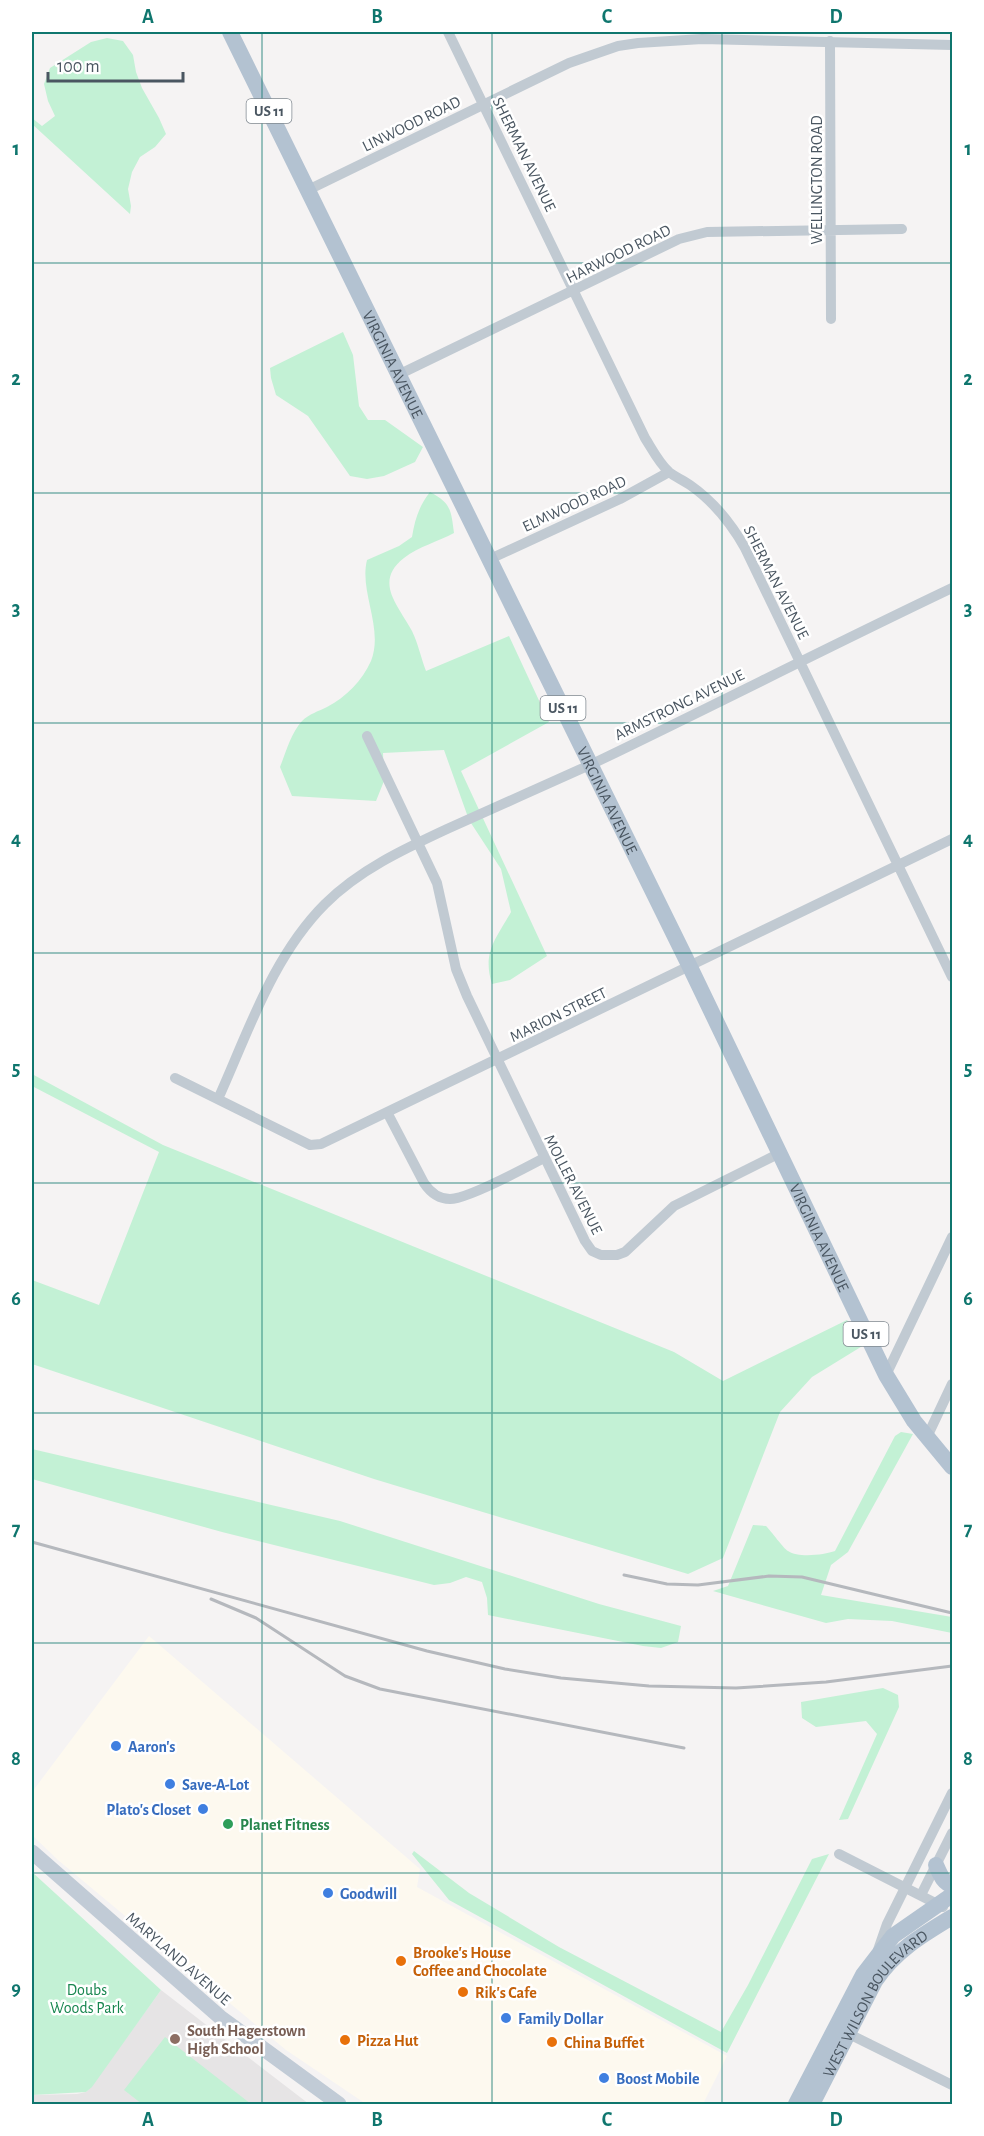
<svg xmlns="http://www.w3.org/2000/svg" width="984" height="2136" viewBox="0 0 984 2136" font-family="'Alegreya Sans',sans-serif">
<rect width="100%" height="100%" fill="#f5f3f3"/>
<path fill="#fdf9ef" d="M 149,1636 L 420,1869 L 417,1887 L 727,2056 L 703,2104 L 366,2104 L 286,2050 L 58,1860 L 32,1835 L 32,1792 Z"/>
<path fill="#e6e4e5" d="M 161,1990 L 309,2104 L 32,2104 L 32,2095 L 77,2094 L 86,2092 L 91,2087 Z"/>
<path fill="#c3f1d5" d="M 107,38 L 123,41 L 133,55 L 136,72 L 142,88 L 159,118 L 166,134 L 155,147 L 140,157 L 132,172 L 128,189 L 131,206 L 130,214 L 32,124 L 32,118 L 42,126 L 55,116 L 48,101 L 44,84 L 50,68 L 91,42 Z
M 343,332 L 353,355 L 359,406 L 368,420 L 385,420 L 423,447 L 415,462 L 384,476 L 367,479 L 350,476 L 308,416 L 276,395 L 271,378 L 270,368 Z
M 430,492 C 451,503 451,510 454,533 C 439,541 418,547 404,558 C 373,582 399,606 412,631 C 418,643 421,658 426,671 L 509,636 L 549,722 L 461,771 L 547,956 L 510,980 L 492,984 C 482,952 496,939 511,912 L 501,869 L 469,820 L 444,750 L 383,753 L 384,781 L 376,801 L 292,796 L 280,767 C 286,752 291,733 302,721 C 309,714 319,711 327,707 C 346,697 362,681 371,661 C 384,628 359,592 367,560 L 399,546 L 412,537 C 415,519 419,506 430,492 Z
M 32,1074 L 163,1145 L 674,1352 L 723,1381 L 847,1320 L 864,1345 L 812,1377 L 780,1412 L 723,1558 L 688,1574 L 374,1479 L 32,1364 L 32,1280 L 99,1305 L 159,1152 L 32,1086 Z
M 901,1432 L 913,1434 L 848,1552 L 831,1565 L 821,1595 L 952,1617 L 952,1633 L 892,1621 L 848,1619 L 826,1623 L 713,1591 L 728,1586 L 753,1525 L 766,1526 C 771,1531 784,1549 788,1551 C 798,1558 824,1555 835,1551 L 895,1436 Z
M 32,1449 L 340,1521 L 599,1604 L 681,1626 L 678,1642 L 661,1648 L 643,1646 L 488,1615 L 487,1598 L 482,1582 L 466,1577 L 450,1583 L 434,1585 L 222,1532 L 32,1479 Z
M 883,1688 L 898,1695 L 899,1707 L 848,1819 L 839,1820 L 877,1734 L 866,1721 L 816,1727 L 802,1718 L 801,1702 Z
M 414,1851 L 469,1893 L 559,1947 L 721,2032 L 748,1985 L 812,1859 L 829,1854 L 727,2053 L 449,1900 L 412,1854 Z
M 32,1872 L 161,1990 L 92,2087 L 86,2092 L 32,2095 Z
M 165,2037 L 251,2104 L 142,2104 L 124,2090 Z"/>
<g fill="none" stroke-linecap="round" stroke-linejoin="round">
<path stroke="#c1cad2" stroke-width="10" d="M 448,32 L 645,438 C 652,449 659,463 669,472 C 675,477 683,480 690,485 C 713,501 731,523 745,548 L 952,977
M 830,41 L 831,319
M 308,190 L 569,63 L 618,46 L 638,43 L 702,39 L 952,45
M 400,374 L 679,239 L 707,232 L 902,229
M 490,559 L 620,499 L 669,472
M 367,736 L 437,883 L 456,969 L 467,996 L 585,1241 L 592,1251 L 601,1255 L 617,1255 L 625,1252 L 674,1206 L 780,1153
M 175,1078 L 310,1145 L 321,1144 L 952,839
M 218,1099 C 248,1033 272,957 325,904 C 359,870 404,849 447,829 C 495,807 544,786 592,764 C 713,706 832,645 952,588
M 388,1114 L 424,1183 C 430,1192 438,1199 450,1199 C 468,1199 525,1168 544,1158
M 886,1375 L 952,1237
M 927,1437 L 952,1384
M 839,1854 L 943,1907
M 921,1895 L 952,1833
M 878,1950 L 887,1924 L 952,1793
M 843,2031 L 952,2085"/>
<path stroke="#c1cbd6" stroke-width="15" d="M 32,1852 L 220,2017 L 339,2104"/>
<g stroke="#b3c2d1" stroke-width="16">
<path id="s1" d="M 230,32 L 690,967 L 886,1375 L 914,1421 L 952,1467"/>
<path d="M 936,1865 C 940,1874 943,1883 952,1885"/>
<path d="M 796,2104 L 863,1975 L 893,1936 L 952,1895"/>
<path id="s2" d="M 812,2104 L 875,1981 C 895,1951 922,1935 952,1917"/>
</g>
<path stroke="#b5b8bd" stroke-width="3" d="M 32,1542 L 427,1651 L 505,1669 L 561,1678 L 649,1686 L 736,1688 L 826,1682 L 952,1666
M 624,1575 L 667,1584 L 698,1585 L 769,1576 L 802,1577 L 952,1613
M 211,1599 L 256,1618 L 345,1676 L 380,1689 L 684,1748"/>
</g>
<path fill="none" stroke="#0f766e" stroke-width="1.5" stroke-opacity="0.55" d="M 262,32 L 262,2104M 492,32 L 492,2104M 722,32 L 722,2104M 32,263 L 952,263M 32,493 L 952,493M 32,723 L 952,723M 32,953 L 952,953M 32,1183 L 952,1183M 32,1413 L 952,1413M 32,1643 L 952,1643M 32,1873 L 952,1873"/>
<g fill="#3f7fe0" stroke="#fff" stroke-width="2">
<circle cx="116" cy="1746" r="6"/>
<circle cx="170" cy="1784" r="6"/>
<circle cx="203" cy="1809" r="6"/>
<circle cx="328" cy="1893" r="6"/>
<circle cx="506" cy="2018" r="6"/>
<circle cx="604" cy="2078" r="6"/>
</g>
<circle fill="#2e9e5b" stroke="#fff" stroke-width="2" cx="228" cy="1824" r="6"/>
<g fill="#e8710a" stroke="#fff" stroke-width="2">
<circle cx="401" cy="1961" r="6"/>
<circle cx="463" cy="1992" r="6"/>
<circle cx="345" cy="2040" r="6"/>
<circle cx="552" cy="2042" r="6"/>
</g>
<circle fill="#8d6e63" stroke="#fff" stroke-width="2" cx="175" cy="2039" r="6"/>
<g text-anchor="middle" stroke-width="5" stroke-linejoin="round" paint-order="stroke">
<g fill="#fff" stroke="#808990" stroke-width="1.5">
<rect x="246.5" y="99" width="45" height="24" rx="4.5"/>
<rect x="540.5" y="696" width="45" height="24" rx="4.5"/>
<rect x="843.5" y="1322" width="45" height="24" rx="4.5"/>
</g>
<g font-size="15" font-weight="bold" fill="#4a5661">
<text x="269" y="116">US 11</text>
<text x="563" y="713">US 11</text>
<text x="866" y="1339">US 11</text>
</g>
<g font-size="16" fill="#4a5661" stroke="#fff">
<text transform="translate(411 123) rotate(-26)" y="6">LINWOOD ROAD</text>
<text transform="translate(525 154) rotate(64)" y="6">SHERMAN AVENUE</text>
<text transform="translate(816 180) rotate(-90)" y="6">WELLINGTON ROAD</text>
<text transform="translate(618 253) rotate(-26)" y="6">HARWOOD ROAD</text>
<text dy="6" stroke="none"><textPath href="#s1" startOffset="370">VIRGINIA AVENUE</textPath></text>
<text transform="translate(574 503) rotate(-25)" y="6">ELMWOOD ROAD</text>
<text transform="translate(777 582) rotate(63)" y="6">SHERMAN AVENUE</text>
<text transform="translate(679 704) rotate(-26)" y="6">ARMSTRONG AVENUE</text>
<text dy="6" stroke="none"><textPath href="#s1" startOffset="856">VIRGINIA AVENUE</textPath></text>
<text transform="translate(558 1014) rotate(-26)" y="6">MARION STREET</text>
<text transform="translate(574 1184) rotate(63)" y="6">MOLLER AVENUE</text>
<text dy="6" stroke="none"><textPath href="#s1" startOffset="1342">VIRGINIA AVENUE</textPath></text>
<text transform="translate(179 1958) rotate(41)" y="6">MARYLAND AVENUE</text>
<text dy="6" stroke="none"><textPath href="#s2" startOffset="120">WEST WILSON BOULEVARD</textPath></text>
</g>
<g font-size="16" font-weight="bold" fill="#366cbe" stroke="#fff" text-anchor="start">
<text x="128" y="1752">Aaron's</text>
<text x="182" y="1790">Save-A-Lot</text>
<text x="191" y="1815" text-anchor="end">Plato's Closet</text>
<text x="340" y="1899">Goodwill</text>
<text x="518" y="2024">Family Dollar</text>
<text x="616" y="2084">Boost Mobile</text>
</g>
<g font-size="16" font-weight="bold" fill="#27864d" stroke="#fff" text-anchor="start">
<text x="240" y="1830">Planet Fitness</text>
</g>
<g font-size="16" font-weight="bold" fill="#c56008" stroke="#fff" text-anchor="start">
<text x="413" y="1958">Brooke's House<tspan x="413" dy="18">Coffee and Chocolate</tspan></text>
<text x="475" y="1998">Rik's Cafe</text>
<text x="357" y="2046">Pizza Hut</text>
<text x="564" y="2048">China Buffet</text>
</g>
<g font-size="16" fill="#17864f" stroke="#fff">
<text x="87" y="1995">Doubs<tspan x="87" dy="18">Woods Park</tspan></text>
</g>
<g font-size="16" font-weight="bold" fill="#785e54" stroke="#fff" text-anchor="start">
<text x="187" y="2036">South Hagerstown<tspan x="187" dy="18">High School</tspan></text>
</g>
</g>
<rect width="984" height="2136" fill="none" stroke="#ffffff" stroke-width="66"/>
<path d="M48 72v9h135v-9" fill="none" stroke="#4a5661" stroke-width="3"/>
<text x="57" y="72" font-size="18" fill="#4a5661" stroke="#ffffff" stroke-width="4.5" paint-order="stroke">100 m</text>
<rect x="33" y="33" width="918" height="2070" fill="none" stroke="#0f766e" stroke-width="2"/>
<g font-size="20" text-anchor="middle" font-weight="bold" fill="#0f766e">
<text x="148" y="23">A</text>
<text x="377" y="23">B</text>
<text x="607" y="23">C</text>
<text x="836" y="23">D</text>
<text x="16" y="155">1</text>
<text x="968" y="155">1</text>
<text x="16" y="385">2</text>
<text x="968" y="385">2</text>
<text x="16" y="615">3</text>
<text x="968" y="615">3</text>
<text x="16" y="845">4</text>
<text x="968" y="845">4</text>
<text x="16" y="1075">5</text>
<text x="968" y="1075">5</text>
<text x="16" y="1305">6</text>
<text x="968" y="1305">6</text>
<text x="16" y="1535">7</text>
<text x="968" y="1535">7</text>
<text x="16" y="1765">8</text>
<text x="968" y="1765">8</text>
<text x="16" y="1995">9</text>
<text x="968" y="1995">9</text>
<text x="148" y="2126">A</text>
<text x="377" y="2126">B</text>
<text x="607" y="2126">C</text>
<text x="836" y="2126">D</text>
</g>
</svg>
